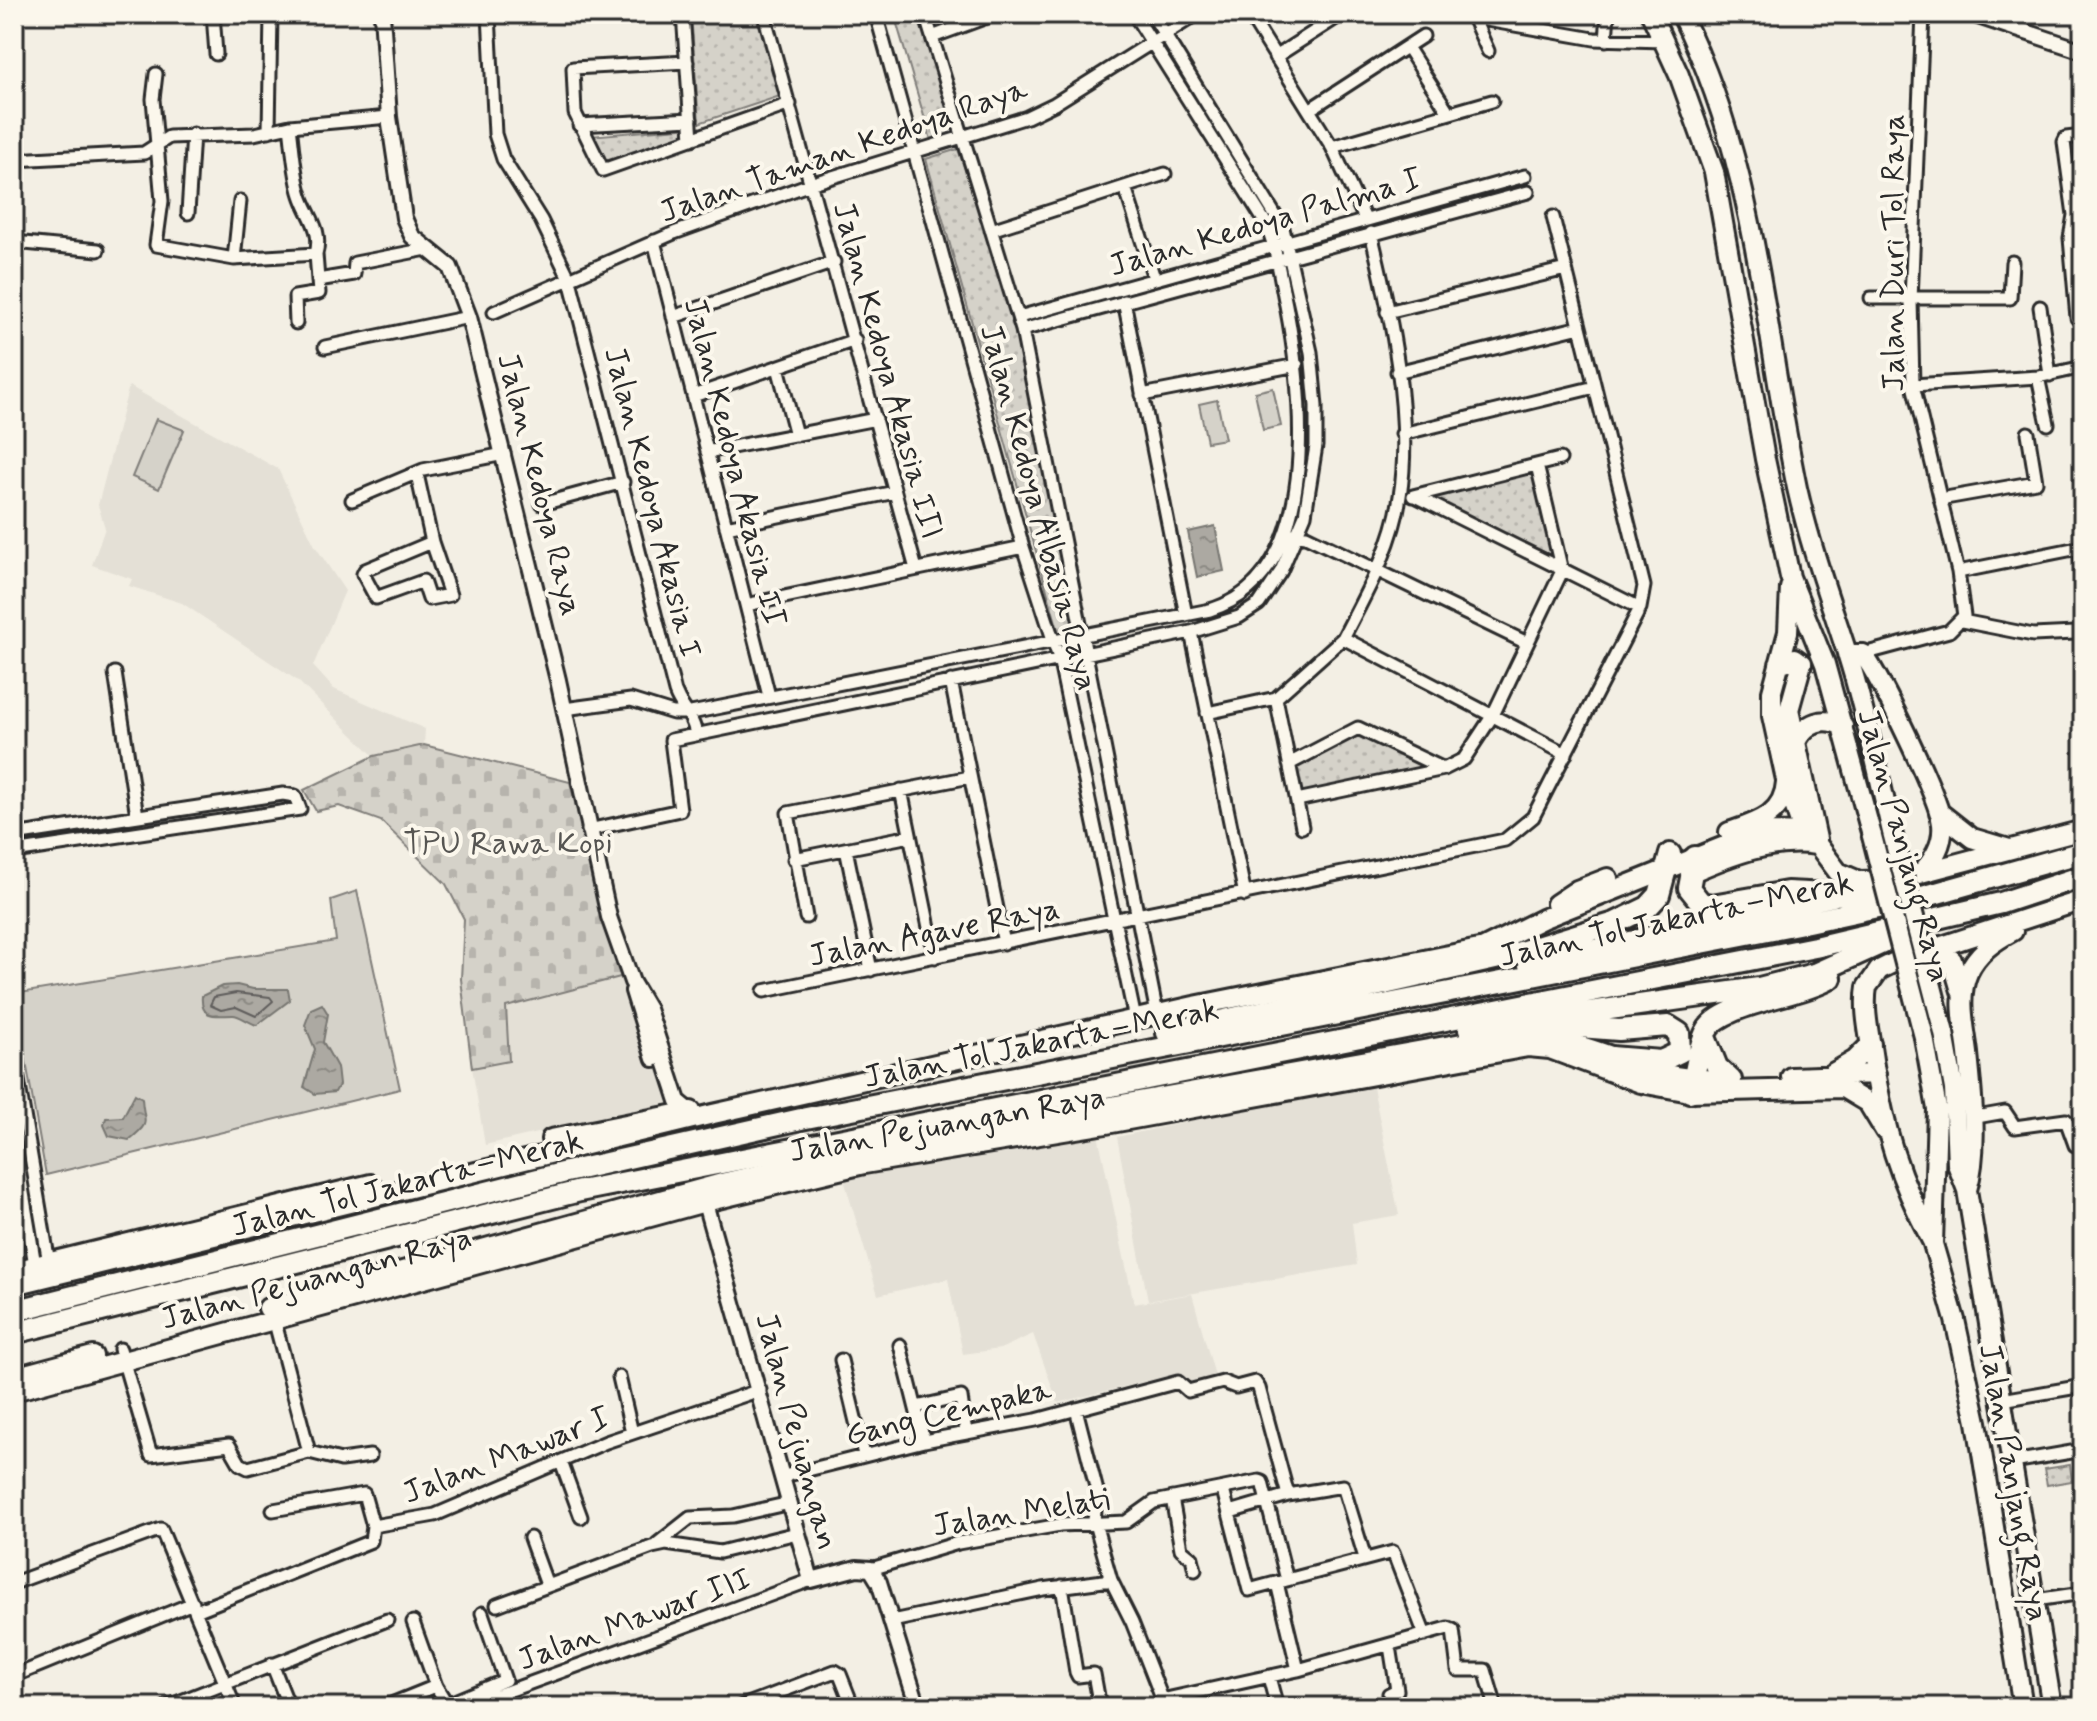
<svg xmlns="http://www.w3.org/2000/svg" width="2097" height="1721" viewBox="0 0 2097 1721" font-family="Mynerve,sans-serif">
<defs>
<pattern id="cemetery-stones" width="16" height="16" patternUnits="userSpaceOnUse" patternTransform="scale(2)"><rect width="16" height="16" fill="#d5d2c9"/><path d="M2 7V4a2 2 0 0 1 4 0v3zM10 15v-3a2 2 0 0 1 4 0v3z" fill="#b7b4ad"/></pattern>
<pattern id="park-dots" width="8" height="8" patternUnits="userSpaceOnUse" patternTransform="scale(2)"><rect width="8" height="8" fill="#d5d2c9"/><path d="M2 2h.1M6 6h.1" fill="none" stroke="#b7b4ad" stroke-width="1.8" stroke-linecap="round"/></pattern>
<pattern id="water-ripples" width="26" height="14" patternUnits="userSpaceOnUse" patternTransform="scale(2)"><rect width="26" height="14" fill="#aca9a2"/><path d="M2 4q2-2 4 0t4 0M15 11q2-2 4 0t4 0" fill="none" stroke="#8c8a84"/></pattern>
</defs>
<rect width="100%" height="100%" fill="#f3efe4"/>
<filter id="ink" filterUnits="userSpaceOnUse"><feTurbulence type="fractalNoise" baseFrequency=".0125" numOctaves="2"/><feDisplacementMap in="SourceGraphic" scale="16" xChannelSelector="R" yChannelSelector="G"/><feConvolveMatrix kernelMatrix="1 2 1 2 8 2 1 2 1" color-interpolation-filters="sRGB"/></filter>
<g filter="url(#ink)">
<path fill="#e4e0d6" d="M 129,386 L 278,469 L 315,546 L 345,591 L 313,666 L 334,689 L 425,729 L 424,745 L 374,756 L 298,681 L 182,603 L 129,586 L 132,579 L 92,565 L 105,528 L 98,505 Z
M 624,976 L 671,1102 L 485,1145 L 472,1068 L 509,1061 L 506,1007 Z
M 1372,1082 L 1399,1215 L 1352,1223 L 1357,1265 L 1148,1301 L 1117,1137 Z
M 1097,1130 L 1134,1304 L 1192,1294 L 1217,1383 L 1192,1389 L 1184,1379 L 1168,1376 L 1058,1403 L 1033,1334 L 1000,1349 L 963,1354 L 948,1279 L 878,1295 L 843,1176 L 1027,1143 L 1093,1138 Z"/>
<path fill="#d5d2c9" stroke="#807e7a" stroke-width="2" d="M 1273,388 L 1281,426 L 1263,430 L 1255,392 Z
M 1217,400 L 1225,439 L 1207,442 L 1199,404 Z
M 156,419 L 184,430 L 159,489 L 132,477 Z
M 357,891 L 400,1089 L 46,1175 L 14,994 L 336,941 L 331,900 Z
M 14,1183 L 26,1258 L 14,1261 Z"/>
<path fill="url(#cemetery-stones)" stroke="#807e7a" stroke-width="2" d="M 424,745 L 570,782 L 598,897 L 624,976 L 506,1007 L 509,1061 L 472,1068 L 461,979 L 464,919 L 446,884 L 381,821 L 339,806 L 316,811 L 304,790 L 374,756 Z"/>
<path fill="url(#park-dots)" stroke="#807e7a" stroke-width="2" d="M 691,14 L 762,14 L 783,95 L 699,123 Z
M 894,14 L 927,14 L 962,131 L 931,140 Z
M 691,127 L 691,138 L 610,174 L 589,136 Z
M 958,149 L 1019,329 L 1084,632 L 1060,637 L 926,159 Z
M 1539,465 L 1557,558 L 1422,497 Z
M 1349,730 L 1434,771 L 1299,796 L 1294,765 Z
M 2070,1465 L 2072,1481 L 2047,1485 L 2044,1469 Z"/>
<path fill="url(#water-ripples)" stroke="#787772" stroke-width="2" d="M 1215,526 L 1224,571 L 1197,577 L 1188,532 Z
M 237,985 L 253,989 L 288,989 L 290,1000 L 257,1025 C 249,1023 240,1015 233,1015 C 217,1015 200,1020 202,996 L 222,986 Z
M 322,1004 L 328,1014 L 323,1042 L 337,1067 L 339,1085 L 335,1092 L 315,1094 L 304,1087 L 315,1049 L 305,1025 L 311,1009 Z
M 135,1094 L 142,1098 C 143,1123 153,1121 129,1140 L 109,1136 L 104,1125 L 106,1118 L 123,1117 Z"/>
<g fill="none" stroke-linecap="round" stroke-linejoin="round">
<path stroke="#5f5d5b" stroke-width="2" d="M 236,993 L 270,997 L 273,1001 L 256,1016 L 236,1007 L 221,1010 L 210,1005 L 214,997 Z"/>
<g stroke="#2b2b2b" stroke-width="17">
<path id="minor" d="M 213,14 L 216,54
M 489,14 L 495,134 L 503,159 L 541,220 L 570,280 L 675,692 C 682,711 690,710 696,733
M 683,14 L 692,139
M 764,14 L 916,569
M 876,14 L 1023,547 L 1059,658 L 1135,1019
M 925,14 L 1022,330 L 1157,1014
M 1249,14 L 1332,147 L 1365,219
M 1471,14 L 1481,19 L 1594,39 L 1664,41
M 1472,15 L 1488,51
M 932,37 L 995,14
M 1606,40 L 1608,14
M 1407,47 L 1449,113
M 1275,57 L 1342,14
M 687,62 L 573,68 L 575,113 L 603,170 L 790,104
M 156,74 L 153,99 L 162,201 L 156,245 L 234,259 L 316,254 L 319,293 L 295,297 L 296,323
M 1309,110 L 1423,36
M 579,125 L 691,119
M 290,126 C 293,148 294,174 301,195 C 307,215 323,229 316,254
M 269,131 L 271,14
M 1332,147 L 1492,101
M 14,160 L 144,153 L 169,137 L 254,134 L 290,126 L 389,117
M 1125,187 L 1154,278
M 188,213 L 193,134
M 991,230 L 1165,174
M 654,241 L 769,696
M 14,242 L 98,250
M 234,259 L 240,201
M 318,280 L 354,274 L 355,263 L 427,249
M 1871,298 L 2010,298 L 2012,262
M 1124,301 L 1186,615
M 2040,307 L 2050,375
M 494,312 L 674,233 L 813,183 L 1027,117 L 1054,104 L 1197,14
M 1387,312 L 1566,269
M 673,317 L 834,262
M 1019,317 L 1525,176
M 2077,318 L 2070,238 L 2074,215 L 2064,142 L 2066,138 L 2083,136
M 1022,330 L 1528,192
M 325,347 L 469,317
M 778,367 L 796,435
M 1397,372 L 1580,327
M 2038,377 L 2048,424
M 1913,385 L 2038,377 L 2083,367
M 1142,395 L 1297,365
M 693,396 L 855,340
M 1402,434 L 1595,387
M 707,452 L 876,419
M 417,474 L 432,542 L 450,595 L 429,599 L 423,581 L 376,598 L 363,574 L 365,570 L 432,542
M 1413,496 L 1560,459
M 1415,496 L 1640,608 L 1644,586 L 1553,217
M 1940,499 L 2036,482 L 2028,433
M 352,500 L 423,470 L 504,454
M 542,504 L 623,482
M 726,527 L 895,492
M 1293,534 L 1306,536 L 1527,643
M 2079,548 L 2083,568
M 1958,572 L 2083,547
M 746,605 L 1023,547
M 1962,621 L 2033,635 L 2075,633
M 1191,632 L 1245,895
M 1343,638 L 1566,754
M 1863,654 L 1949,631 L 1964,616 L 1958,572 L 1913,385 L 1911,300 L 1923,14
M 115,673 L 137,816
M 951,681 L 1004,943
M 1276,698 L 1302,827
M 564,709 L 631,700 L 673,713 L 691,713 L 1210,610 C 1324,575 1303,395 1286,305 C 1280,277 1277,248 1265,222 L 1134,14
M 1207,713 L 1276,698 L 1343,638 C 1366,593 1393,547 1400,496 C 1413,415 1390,311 1371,233
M 1289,764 L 1358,728 L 1444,769
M 901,790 L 935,957
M 1297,800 L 1444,769 L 1464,759 L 1493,715 L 1562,571 L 1537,465
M 588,830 L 680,810 L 671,740 L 1191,632 L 1239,617 L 1259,604 L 1281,571 L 1305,515 L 1316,446 L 1316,406 L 1311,352 L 1283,228 L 1152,14
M 14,835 L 283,794 L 295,796 L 300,809 L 14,852
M 846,849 L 871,970
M 794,859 L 910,836
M 806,917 L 788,813 L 970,777
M 764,991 L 1505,840 L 1533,817 L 1637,614
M 14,1056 L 50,1269
M 1971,1118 L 2005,1112 L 2015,1127 L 2066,1120 L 2075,1145 L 2083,1147
M 14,1139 L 36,1271
M 900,1345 L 924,1441
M 120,1349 L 151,1455 L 229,1445 L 240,1464 L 248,1468 L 309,1452 L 273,1315
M 841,1360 L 864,1455
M 619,1377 L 632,1433
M 2002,1400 L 2083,1386
M 916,1407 L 961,1397 L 966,1433
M 1076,1409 L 1097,1491 L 1094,1520 L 1111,1580 L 1132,1622 L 1161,1696 L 1166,1699 L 1298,1670 L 1448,1628 L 1453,1630 L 1458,1670 L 1485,1670 L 1496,1707
M 309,1452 L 341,1460 L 370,1456
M 561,1462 L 581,1517
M 2013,1462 L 2083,1450
M 784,1476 L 924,1441 L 1036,1420 L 1178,1382 L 1188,1391 L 1223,1382 L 1236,1387 L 1255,1382 L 1259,1388 L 1288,1495
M 1223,1490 L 1249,1590 L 1393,1552 L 1425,1635
M 1172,1498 L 1181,1549 L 1192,1558 L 1195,1570
M 273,1510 L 364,1494 L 373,1526
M 1230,1512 L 1288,1495 L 1343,1486 L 1365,1558
M 373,1526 L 435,1515 L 606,1442 L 760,1390
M 530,1538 L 547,1585
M 657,1544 L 690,1518 L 733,1516 L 790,1503
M 871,1569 L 958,1543 L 1060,1525 L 1126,1522 L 1154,1502 L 1259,1481 L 1262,1482 L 1287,1580
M 14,1583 L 161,1529 L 235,1707
M 1277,1583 L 1298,1670
M 1062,1586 L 1076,1672 L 1078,1676 L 1094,1674 L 1100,1707
M 2035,1600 L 2083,1593
M 497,1605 L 652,1547 L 666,1544 L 720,1552 L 797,1533
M 196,1611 L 371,1541 L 373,1526
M 892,1621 L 1043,1589 L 1111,1580
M 413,1622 L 436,1686 L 447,1704 L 505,1680 L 482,1613
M 1390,1646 L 1397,1690 L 1389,1694 L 1391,1707
M 272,1664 L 289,1707
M 14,1676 L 193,1603
M 1269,1677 L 1277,1707
M 1862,1706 L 1863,1707
M 166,1707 L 387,1620
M 384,1707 L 436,1686
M 478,1707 L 484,1700 L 811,1580
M 740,1707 L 835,1671 L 840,1674 L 853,1707"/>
</g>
<g stroke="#2b2b2b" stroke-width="20">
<path id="tertiary" d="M 382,14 L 389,117 L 404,218 L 412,236 L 450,267 L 469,317 L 558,680 L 609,917 L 632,982 L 648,1009 L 678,1101 L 690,1111
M 1972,14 L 2083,51
M 633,991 L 654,1059
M 703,1196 L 811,1580 L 857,1568 L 871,1569 L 879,1582 L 918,1707"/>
</g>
<g stroke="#2b2b2b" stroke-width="24">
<path id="primary" d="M 1651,14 L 1679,75 L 1714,172 L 1765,459 L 1790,577 L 1825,664 L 1872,836
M 1681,14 C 1757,166 1763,325 1797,488 C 1810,546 1830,600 1848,656 C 1866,713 1878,773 1892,832
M 1790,588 L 1788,632 L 1772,691 L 1772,716 L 1786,780 L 1799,820 L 1838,872 L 1859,881 L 1894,880 L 2083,830
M 1847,654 L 1863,654 C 1880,677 1939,797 1942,824 C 1944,844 1934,860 1920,874
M 1779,664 L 1795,658 L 1802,663 L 1789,710 L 1817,839
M 1796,742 C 1806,722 1823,716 1843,726
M 1939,812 L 1972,838 L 2009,849
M 1729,832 C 1755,823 1784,816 1786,782
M 1690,873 C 1729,856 1773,838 1816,845
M 1556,904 L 1577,890 L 1608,878
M 1936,948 L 1952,960 L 1961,991
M 1944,1033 L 1954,1089 L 1957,1164 L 1967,1190 L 2052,1707
M 1924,1037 L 1937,1109 L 1933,1244 L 1955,1320 L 1977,1422 L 2023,1707
M 1831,1074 L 1855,1060 L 1871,1044
M 1791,1077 L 1876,1074
M 551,1139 L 691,1111
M 1967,1190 C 1979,1149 1972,1096 1968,1053 C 1965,1027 1957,998 1968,973 C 1977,953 1994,941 2013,931
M 1932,1241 C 1898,1177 1885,1132 1873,1060 C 1870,1037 1863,1010 1867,987 L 1879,970 L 1899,960 L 2083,900
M 14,1271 L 371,1184
M 14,1285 L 713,1114 L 1194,1006 L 1484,948 L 1542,919 L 1727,845 L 1770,832 L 1806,833
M 268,1308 L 726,1182 L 861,1151 L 1501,1036 C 1556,1029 1609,1058 1662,1073 C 1684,1079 1706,1080 1729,1080
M 14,1377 L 93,1356
M 14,1391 L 705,1202 L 864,1164 L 1106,1124 L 1528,1047 L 1550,1049 L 1641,1083 L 1690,1092 L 1843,1088 L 1868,1103 L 1885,1131"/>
</g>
<g stroke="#2b2b2b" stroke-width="26">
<path id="motorway" d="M 1695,857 L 1689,888 L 1701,903 L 1712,905 L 1787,892 L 1888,897
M 1529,965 L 1833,896
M 1553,1025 L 1619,1030 L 1668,1026 L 1679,1033 L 1680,1052 L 1661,1061 L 1611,1057
M 1469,1029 L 1759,988 L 1814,974 L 1896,937
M 1167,1033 L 1504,957 L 1615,923 L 1648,907 L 1659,895 L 1670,854
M 1705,1037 L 1717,1067 L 1731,1080
M 1690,1092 C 1696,1073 1698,1048 1706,1032 C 1719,1003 1802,996 1831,978
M 14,1311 L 562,1173 L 801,1119 L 1808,922 L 1919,898 L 2083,852
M 14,1333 L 580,1191 L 1815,947 L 2001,903 L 2083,876"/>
</g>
<use href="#minor" stroke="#fbf7ec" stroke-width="11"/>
<use href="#tertiary" stroke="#fbf7ec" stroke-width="14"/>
<use href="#primary" stroke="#fbf7ec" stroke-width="18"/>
<use href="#motorway" stroke="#fbf7ec" stroke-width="20"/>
<g stroke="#2b2b2b" stroke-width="24" stroke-linecap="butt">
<path id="primary-bridge" d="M 1892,832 L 1944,1033
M 1872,836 L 1924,1037"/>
</g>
<use href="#primary-bridge" stroke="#fbf7ec" stroke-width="18"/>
</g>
</g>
<g text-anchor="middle" stroke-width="8" stroke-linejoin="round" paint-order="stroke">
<g font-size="32" fill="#2b2b2b" stroke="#fbf7ec">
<text transform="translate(843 149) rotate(-19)" y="11">Jalan Taman Kedoya Raya</text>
<text transform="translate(1265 221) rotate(-16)" y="11">Jalan Kedoya Palma I</text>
<text transform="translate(1892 253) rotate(-90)" y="11">Jalan Duri Tol Raya</text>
<text transform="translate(889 370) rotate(75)" y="11">Jalan Kedoya Akasia III</text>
<text transform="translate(736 462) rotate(76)" y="11">Jalan Kedoya Akasia II</text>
<text transform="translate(541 484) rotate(76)" y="11">Jalan Kedoya Raya</text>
<text transform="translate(654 502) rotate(76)" y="11">Jalan Kedoya Akasia I</text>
<text transform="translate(1040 507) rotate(75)" y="11">Jalan Kedoya Albasia Raya</text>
<text transform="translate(1905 845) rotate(75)" y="11">Jalan Panjang Raya</text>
<text transform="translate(1676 918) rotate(-12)" y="11">Jalan Tol Jakarta–Merak</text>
<text transform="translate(934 931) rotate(-11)" y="11">Jalan Agave Raya</text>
<text transform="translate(1041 1042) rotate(-11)" y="11">Jalan Tol Jakarta–Merak</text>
<text transform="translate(947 1123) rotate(-10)" y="11">Jalan Pejuangan Raya</text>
<text transform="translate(407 1182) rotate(-14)" y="11">Jalan Tol Jakarta–Merak</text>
<text transform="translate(316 1277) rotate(-15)" y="11">Jalan Pejuangan Raya</text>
<text transform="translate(948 1411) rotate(-13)" y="11">Gang Cempaka</text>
<text transform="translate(798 1431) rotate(75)" y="11">Jalan Pejuangan</text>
<text transform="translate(506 1454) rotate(-21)" y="11">Jalan Mawar I</text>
<text transform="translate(2015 1482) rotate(80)" y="11">Jalan Panjang Raya</text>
<text transform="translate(1021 1511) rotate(-9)" y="11">Jalan Melati</text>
<text transform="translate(634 1618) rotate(-20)" y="11">Jalan Mawar III</text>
</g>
<g font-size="32" fill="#565552" stroke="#fbf7ec">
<text x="508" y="853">TPU Rawa Kopi</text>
</g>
</g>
<rect width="2097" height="1721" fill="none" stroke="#fbf7ec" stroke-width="48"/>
<rect x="24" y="24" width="2049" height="1673" fill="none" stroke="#2b2b2b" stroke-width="3" filter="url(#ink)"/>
</svg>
